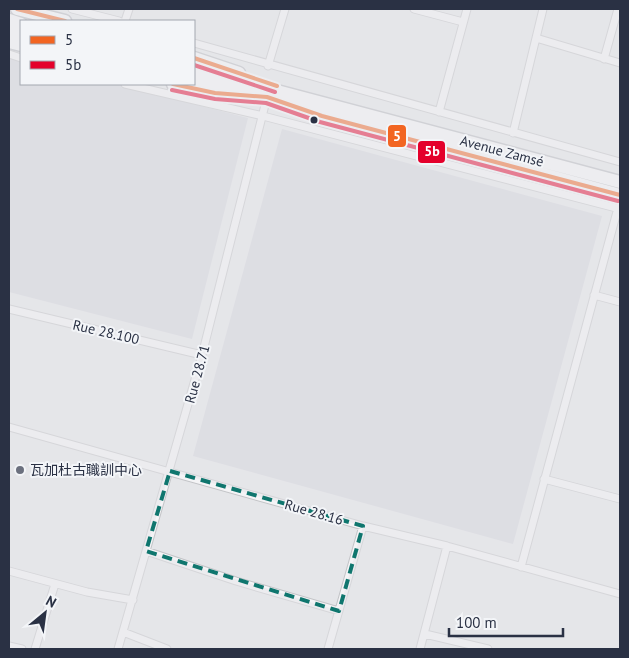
<svg xmlns="http://www.w3.org/2000/svg" width="629" height="658" viewBox="0 0 629 658" font-family="'PT Sans','Noto Sans SC',sans-serif">
<rect width="100%" height="100%" fill="#e5e6e9"/>
<path fill="#d3d5dc" d="M 9,56 L 21,59 L 21,84 L 115,84 L 248,118 L 192,339 L 9,292 Z
M 282,129 L 602,216 L 513,544 L 193,456 Z"/>
<g fill="none" stroke-linecap="round" stroke-linejoin="round">
<g stroke="#c3c4c7" stroke-width="9">
<path id="street" d="M 72,9 L 119,21
M 414,9 L 463,22
M 125,21 L 129,9
M 536,38 L 620,63
M 194,43 L 620,162
M 9,54 L 21,58
M 604,59 L 618,9
M 268,66 L 285,9
M 125,84 L 263,116 L 620,209
M 439,112 L 467,9
M 513,133 L 543,9
M 594,295 L 620,302
M 9,309 L 202,355
M 9,427 L 363,526 L 447,546 L 620,594
M 544,479 L 620,499
M 146,551 L 236,581 L 339,611
M 521,567 L 618,208
M 9,571 L 87,592 L 133,600
M 123,632 L 167,649
M 425,634 L 488,649
M 9,646 L 22,649
M 35,649 L 55,584
M 118,649 L 202,355 L 267,97
M 328,649 L 363,526
M 420,649 L 447,546"/>
</g>
<g stroke="#b7b9be" stroke-width="15">
<path id="highway" d="M 17,9 L 65,21
M 9,20 L 21,24
M 9,32 L 21,36
M 9,42 L 21,45
M 194,58 L 239,73
M 194,69 L 620,182
M 194,79 L 620,195
M 173,84 L 217,93"/>
</g>
<use href="#street" stroke="#f4f4f6" stroke-width="7"/>
<use href="#highway" stroke="#f7f7f8" stroke-width="12"/>
<g stroke="#f3f5f8" stroke-width="8">
<path id="bus-1" d="M 17,9 L 65,21
M 194,58 L 277,86
M 173,84 L 215,93 L 267,97 L 322,116 L 620,195"/>
</g>
<g stroke="#f3f5f8" stroke-width="8">
<path id="bus-2" d="M 194,65 L 275,92
M 172,90 L 215,99 L 266,103 L 320,122 L 618,201"/>
</g>
<use href="#bus-1" stroke="#f26522" stroke-width="4"/>
<use href="#bus-2" stroke="#e4002b" stroke-width="4"/>
</g>
<path d="M0 0H629V658H0ZM 170,471 L 363,526 L 339,611 L 146,551 Z" fill="#e5e6e9" fill-opacity=".55" fill-rule="evenodd"/>
<path fill="none" stroke="#0f766e" stroke-width="4" stroke-dasharray="10 6" stroke-linejoin="round" d="M 170,471 L 363,526 L 339,611 L 146,551 Z"/>
<circle fill="#2a3144" stroke="#f3f5f8" stroke-width="2" cx="314" cy="120" r="4.5"/>
<circle fill="#6b707e" stroke="#f3f5f8" stroke-width="2" cx="20" cy="470" r="5"/>
<g text-anchor="middle" stroke-width="4" stroke-linejoin="round" paint-order="stroke">
<g font-size="14" fill="#2a3144" stroke="#f3f5f8">
<text transform="translate(502 151) rotate(15)" y="5">Avenue Zamsé</text>
<text transform="translate(106 332) rotate(13)" y="5">Rue 28.100</text>
<text transform="translate(197 374) rotate(-75)" y="5">Rue 28.71</text>
<text transform="translate(314 512) rotate(16)" y="5">Rue 28.16</text>
</g>
<g font-size="14" fill="#2a3144" stroke="#f3f5f8" text-anchor="start">
<text x="30" y="475">瓦加杜古職訓中心</text>
</g>
</g>
<g stroke="#f3f5f8" stroke-width="2">
<rect x="387" y="124" width="20" height="24" rx="5" fill="#f26522"/>
<rect x="417" y="140" width="29" height="24" rx="5" fill="#e4002b"/>
</g>
<g font-size="14" text-anchor="middle" font-weight="bold" fill="#fff">
<text x="397" y="141">5</text>
<text x="432" y="156">5b</text>
</g>
<rect width="629" height="658" fill="none" stroke="#2a3144" stroke-width="20"/>
<rect x="20" y="20" width="175" height="65" fill="#f3f5f8" stroke="#a3a7b0"/>
<rect x="30" y="36" width="25" height="8" fill="#f26522" stroke="#a3a7b0"/>
<text x="65" y="45" font-size="15" fill="#2a3144">5</text>
<rect x="30" y="61" width="25" height="8" fill="#e4002b" stroke="#a3a7b0"/>
<text x="65" y="70" font-size="15" fill="#2a3144">5b</text>
<g transform="translate(45 613) rotate(29)" stroke="#f3f5f8" stroke-width="4" paint-order="stroke">
<path d="M0-4L9 19L0 12L-9 19Z" fill="#2a3144"/>
<text y="-8" font-size="14" font-weight="bold" text-anchor="middle" fill="#2a3144">N</text>
</g>
<path d="M449 628v8h114v-8" fill="none" stroke="#2a3144" stroke-width="2.5"/>
<text x="456" y="628" font-size="15" fill="#2a3144" stroke="#f3f5f8" stroke-width="4" paint-order="stroke">100 m</text>
</svg>
